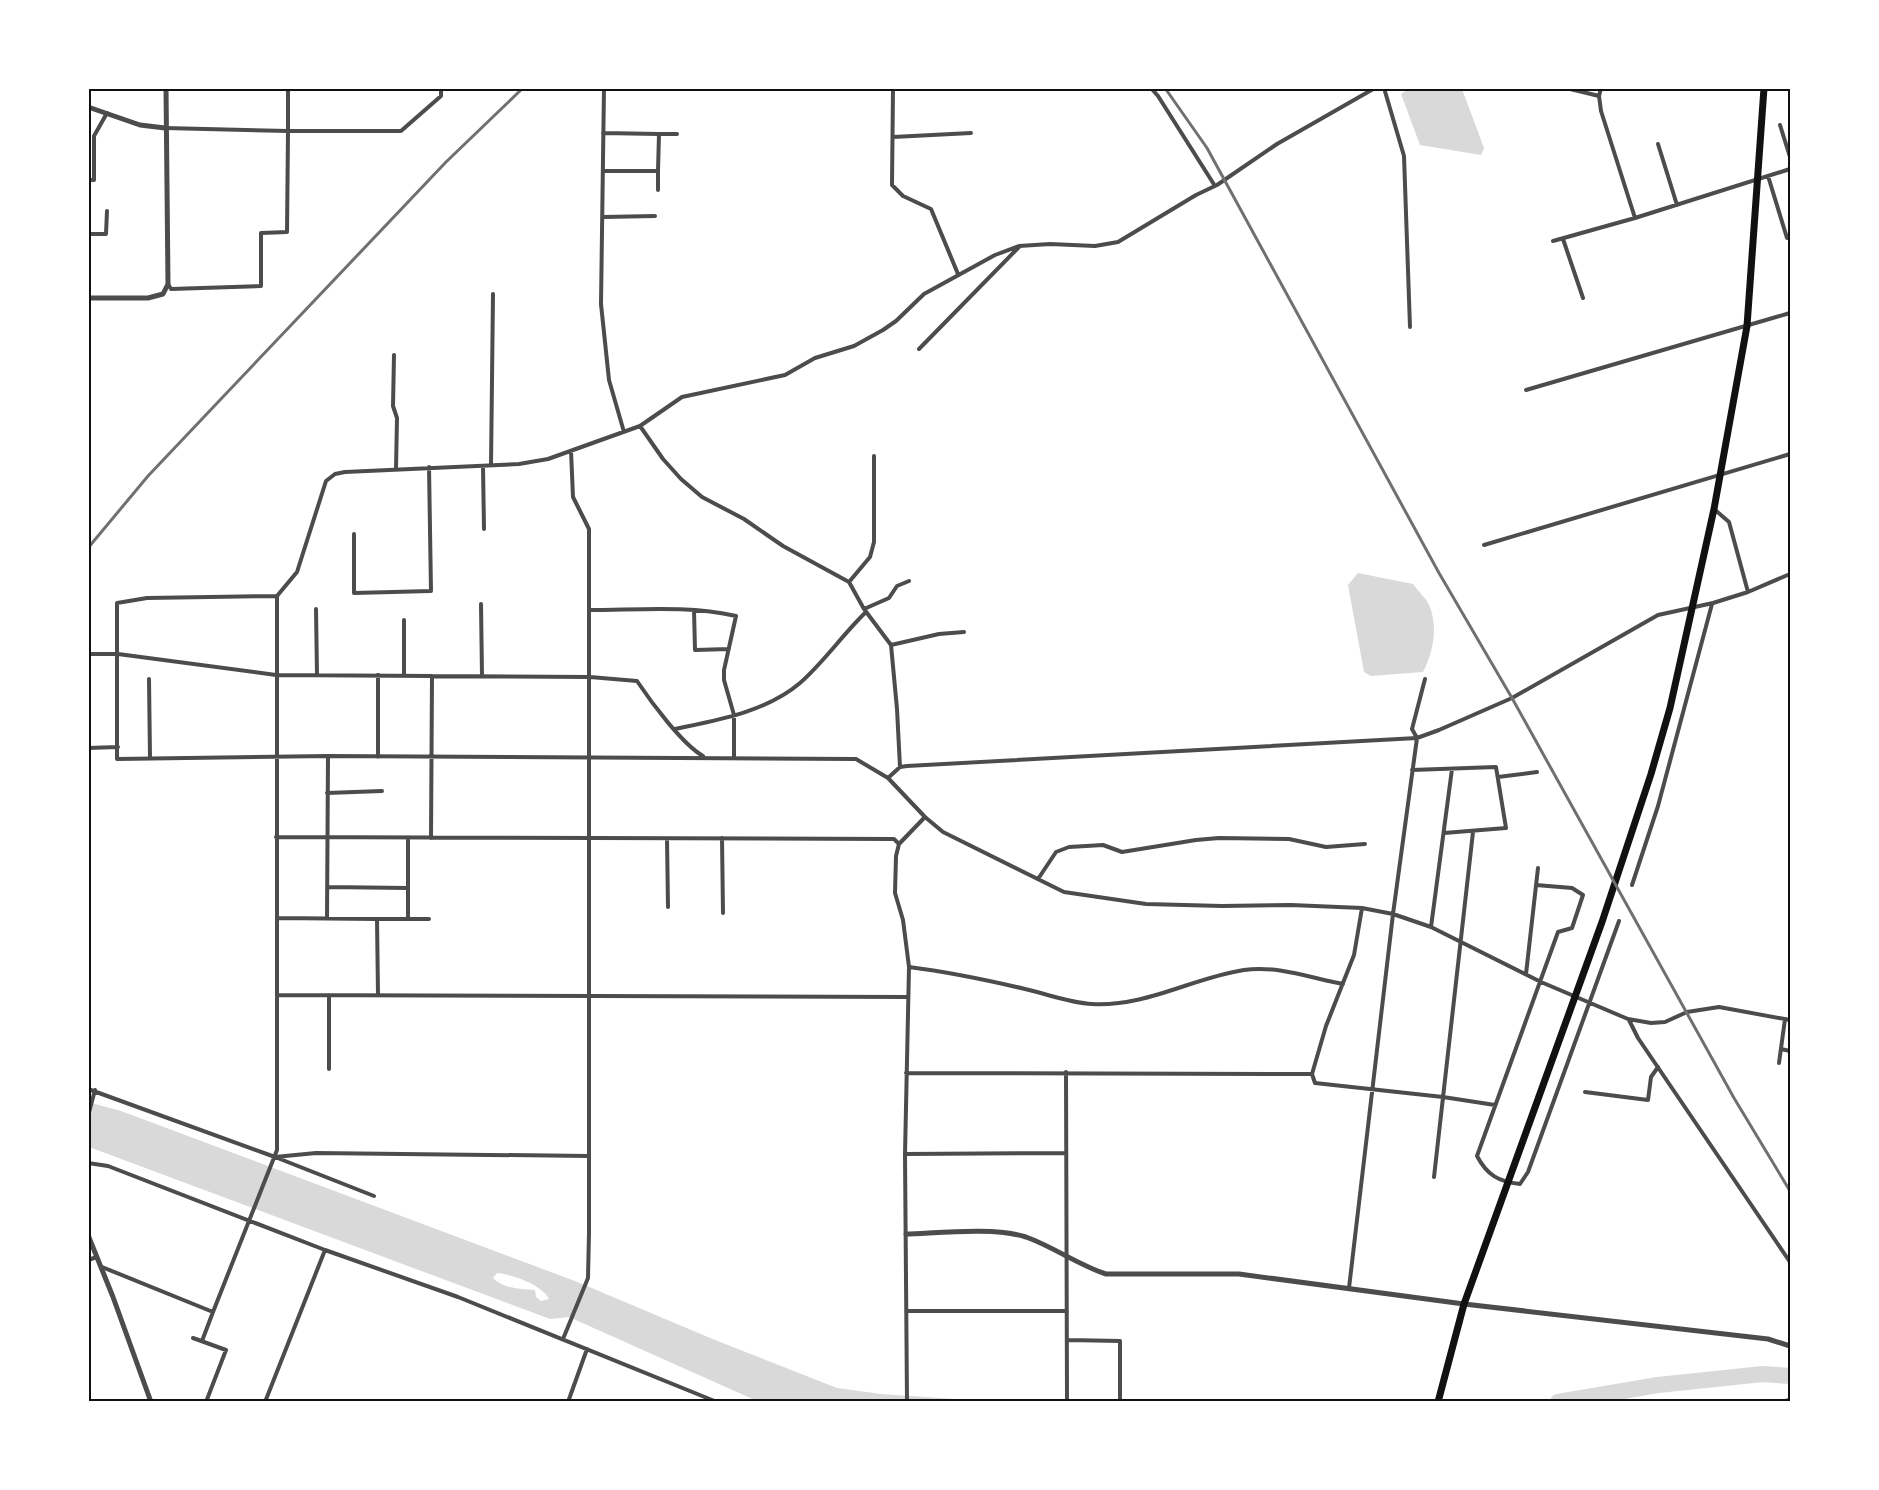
<svg xmlns="http://www.w3.org/2000/svg" width="1879" height="1490" viewBox="0 0 1879 1490" font-family="Jost,sans-serif">
<rect width="100%" height="100%" fill="#fff"/>
<path fill="#d9d9d9" fill-rule="evenodd" d="M 1410,88 L 1462,89 L 1484,148 L 1481,155 L 1420,145 L 1401,94 Z
M 1358,573 L 1413,584 C 1418,591 1427,599 1430,607 C 1438,628 1433,653 1423,672 L 1371,676 L 1364,672 L 1348,585 Z
M 88,1102 L 121,1111 L 575,1281 L 715,1340 L 837,1388 L 881,1394 L 984,1401 L 757,1401 L 569,1317 L 550,1319 L 89,1147 ZM 387,1228 C 402,1227 432,1231 440,1245 C 428,1248 398,1236 387,1230 ZM 497,1273 C 511,1274 543,1285 549,1299 L 541,1301 L 536,1297 L 535,1290 C 520,1289 504,1289 493,1278 Z"/>
<g fill="none" stroke-linecap="round" stroke-linejoin="round">
<path stroke="#d9d9d9" stroke-width="16" d="M 371,1221 L 456,1252
M 1558,1402 L 1658,1385 L 1763,1374 L 1790,1376"/>
<path stroke="#4c4c4c" stroke-width="4" d="M 604,88 L 601,304 L 609,380 L 624,432
M 893,88 L 892,185 L 903,196 L 931,209 L 958,274
M 1151,88 L 1158,96 L 1215,186
M 1384,88 L 1404,156 L 1410,327
M 1566,88 L 1599,96
M 1601,88 L 1599,96 L 1601,111 L 1635,218
M 1780,125 L 1790,157
M 165,128 L 288,131 L 288,88
M 603,133 L 659,134 L 658,171
M 659,134 L 677,134
M 893,137 L 971,133
M 1658,144 L 1677,205
M 604,171 L 658,171 L 658,190
M 1768,176 L 1787,238
M 88,180 L 94,180 L 94,136 L 107,113
M 603,217 L 655,216
M 88,234 L 106,234 L 107,211
M 1563,239 L 1583,298
M 1553,241 L 1635,218 L 1790,169
M 168,284 L 171,289 L 261,286 L 261,233 L 287,232 L 288,131 L 401,131 L 441,96 L 441,88
M 919,349 L 1019,247
M 394,355 L 393,406 L 397,418 L 396,469
M 1526,390 L 1790,313
M 640,426 L 663,459 L 681,479 L 702,497 L 744,519 L 783,546 L 849,582 L 864,609 L 891,645 L 897,709 L 900,767
M 491,465 L 493,294
M 483,466 L 484,529
M 1714,509 L 1729,522 L 1748,592
M 354,534 L 354,593 L 431,591 L 429,467
M 1484,545 L 1790,454
M 849,582 L 870,557 L 874,542 L 874,456
M 277,596 L 147,598 L 117,603 L 117,759 L 328,756 L 856,759 L 888,778 L 925,817 L 943,832 L 1064,892 L 1146,904 L 1222,906 L 1291,905 L 1362,908 L 1393,914 L 1431,927 L 1541,982 L 1628,1019 L 1651,1023 L 1665,1022 L 1687,1012 L 1719,1007 L 1790,1020
M 481,604 L 482,676
M 316,609 L 317,675
M 864,609 L 889,598 L 897,586 L 909,581
M 589,610 C 637,610 688,605 736,616 L 724,670 L 724,680 L 734,715 L 734,758
M 694,610 L 695,650 L 729,649
M 404,620 L 404,675
M 891,645 L 939,634 L 964,632
M 88,654 L 118,654 L 276,675 L 590,677 L 637,681 C 651,702 682,744 703,756
M 149,679 L 150,758
M 675,729 C 717,720 766,712 800,683 C 824,662 843,634 866,612
M 88,748 L 118,747
M 378,757 L 378,675
M 1412,770 L 1496,767 L 1506,828 L 1444,833
M 1498,777 L 1537,772
M 888,778 L 900,767 L 907,766 L 1417,738 L 1439,730 L 1512,698 L 1658,615 L 1713,603 L 1748,592 L 1790,574
M 327,793 L 382,791
M 276,837 L 894,839 L 899,844
M 431,838 L 432,676
M 722,838 L 723,913
M 667,839 L 668,907
M 1038,879 L 1056,852 L 1069,847 L 1103,845 L 1122,852 L 1196,840 L 1219,838 L 1289,839 L 1326,847 L 1365,844
M 1536,885 L 1572,888 L 1583,895 L 1572,928 L 1558,932 L 1477,1156 C 1487,1175 1499,1182 1520,1184 L 1528,1172 L 1619,921
M 1632,885 L 1658,806 L 1712,604
M 327,887 L 408,888 L 408,919
M 408,888 L 408,838
M 1362,908 L 1354,955 L 1326,1026 L 1312,1074 L 1315,1083 L 1443,1097 L 1495,1105
M 277,918 L 377,919
M 327,918 L 328,756
M 1431,927 L 1452,769
M 909,967 C 948,972 987,980 1025,989 C 1047,994 1070,1003 1092,1004 C 1146,1007 1192,978 1244,970 C 1276,965 1311,978 1343,984
M 1526,974 L 1538,868
M 278,995 L 907,997
M 329,995 L 329,1069
M 378,995 L 377,919 L 429,919
M 1629,1020 L 1638,1038 L 1790,1262
M 1781,1049 L 1790,1051
M 1779,1063 L 1785,1019
M 1066,1072 L 1067,1399
M 906,1073 L 1312,1074
M 88,1089 L 275,1157 L 374,1196
M 1585,1092 L 1648,1100 L 1651,1077 L 1658,1067
M 88,1116 L 95,1090
M 905,1154 L 1066,1153
M 275,1157 L 316,1153 L 589,1156
M 88,1163 L 108,1166 L 325,1250 L 458,1297 L 717,1402
M 1434,1177 L 1473,832
M 88,1260 L 97,1257
M 102,1267 L 213,1312 L 202,1341
M 1349,1288 L 1393,914 L 1417,738 L 1412,729 L 1425,679
M 906,1311 L 1067,1311
M 213,1312 L 277,1150 L 277,596 L 297,572 L 326,481 L 335,474 L 345,472 L 519,464 L 548,459 L 640,426 L 682,397 L 785,375 L 815,358 L 854,346 L 883,330 L 896,321 L 924,294 L 995,255 L 1019,246 L 1050,244 L 1095,246 L 1118,242 L 1196,195 L 1217,185 L 1277,144 L 1375,88
M 193,1338 L 226,1350 L 206,1402
M 563,1339 L 588,1278 L 589,1233 L 589,529 L 573,497 L 571,451
M 1068,1340 L 1120,1341 L 1120,1402
M 265,1402 L 325,1250
M 568,1402 L 587,1349
M 907,1402 L 905,1154 L 909,967 L 903,920 L 895,893 L 896,856 L 899,844 L 925,817
M 1779,1402 L 1790,1400"/>
<path stroke="#4c4c4c" stroke-width="5" d="M 88,107 L 140,125 L 165,128
M 88,298 L 148,298 L 163,294 L 168,284 L 166,88
M 906,1234 C 939,1233 995,1227 1026,1237 C 1054,1247 1078,1265 1106,1274 L 1239,1274 L 1464,1304 L 1768,1339 L 1790,1346
M 88,1235 L 113,1297 L 151,1402"/>
<path stroke="#111" stroke-width="7" d="M 1438,1402 L 1464,1304 L 1602,922 L 1651,774 L 1670,708 L 1714,509 L 1747,326 L 1764,88"/>
<path stroke="#707070" stroke-width="3" d="M 1165,88 L 1207,148 L 1439,573 L 1512,698 L 1734,1098 L 1790,1191
M 88,548 L 148,476 L 220,400 L 446,162 L 523,88"/>
</g>
<rect width="1879" height="1490" fill="none" stroke="#ffffff" stroke-width="180"/>
<rect x="90" y="90" width="1699" height="1310" fill="none" stroke="#111" stroke-width="2"/>
</svg>
